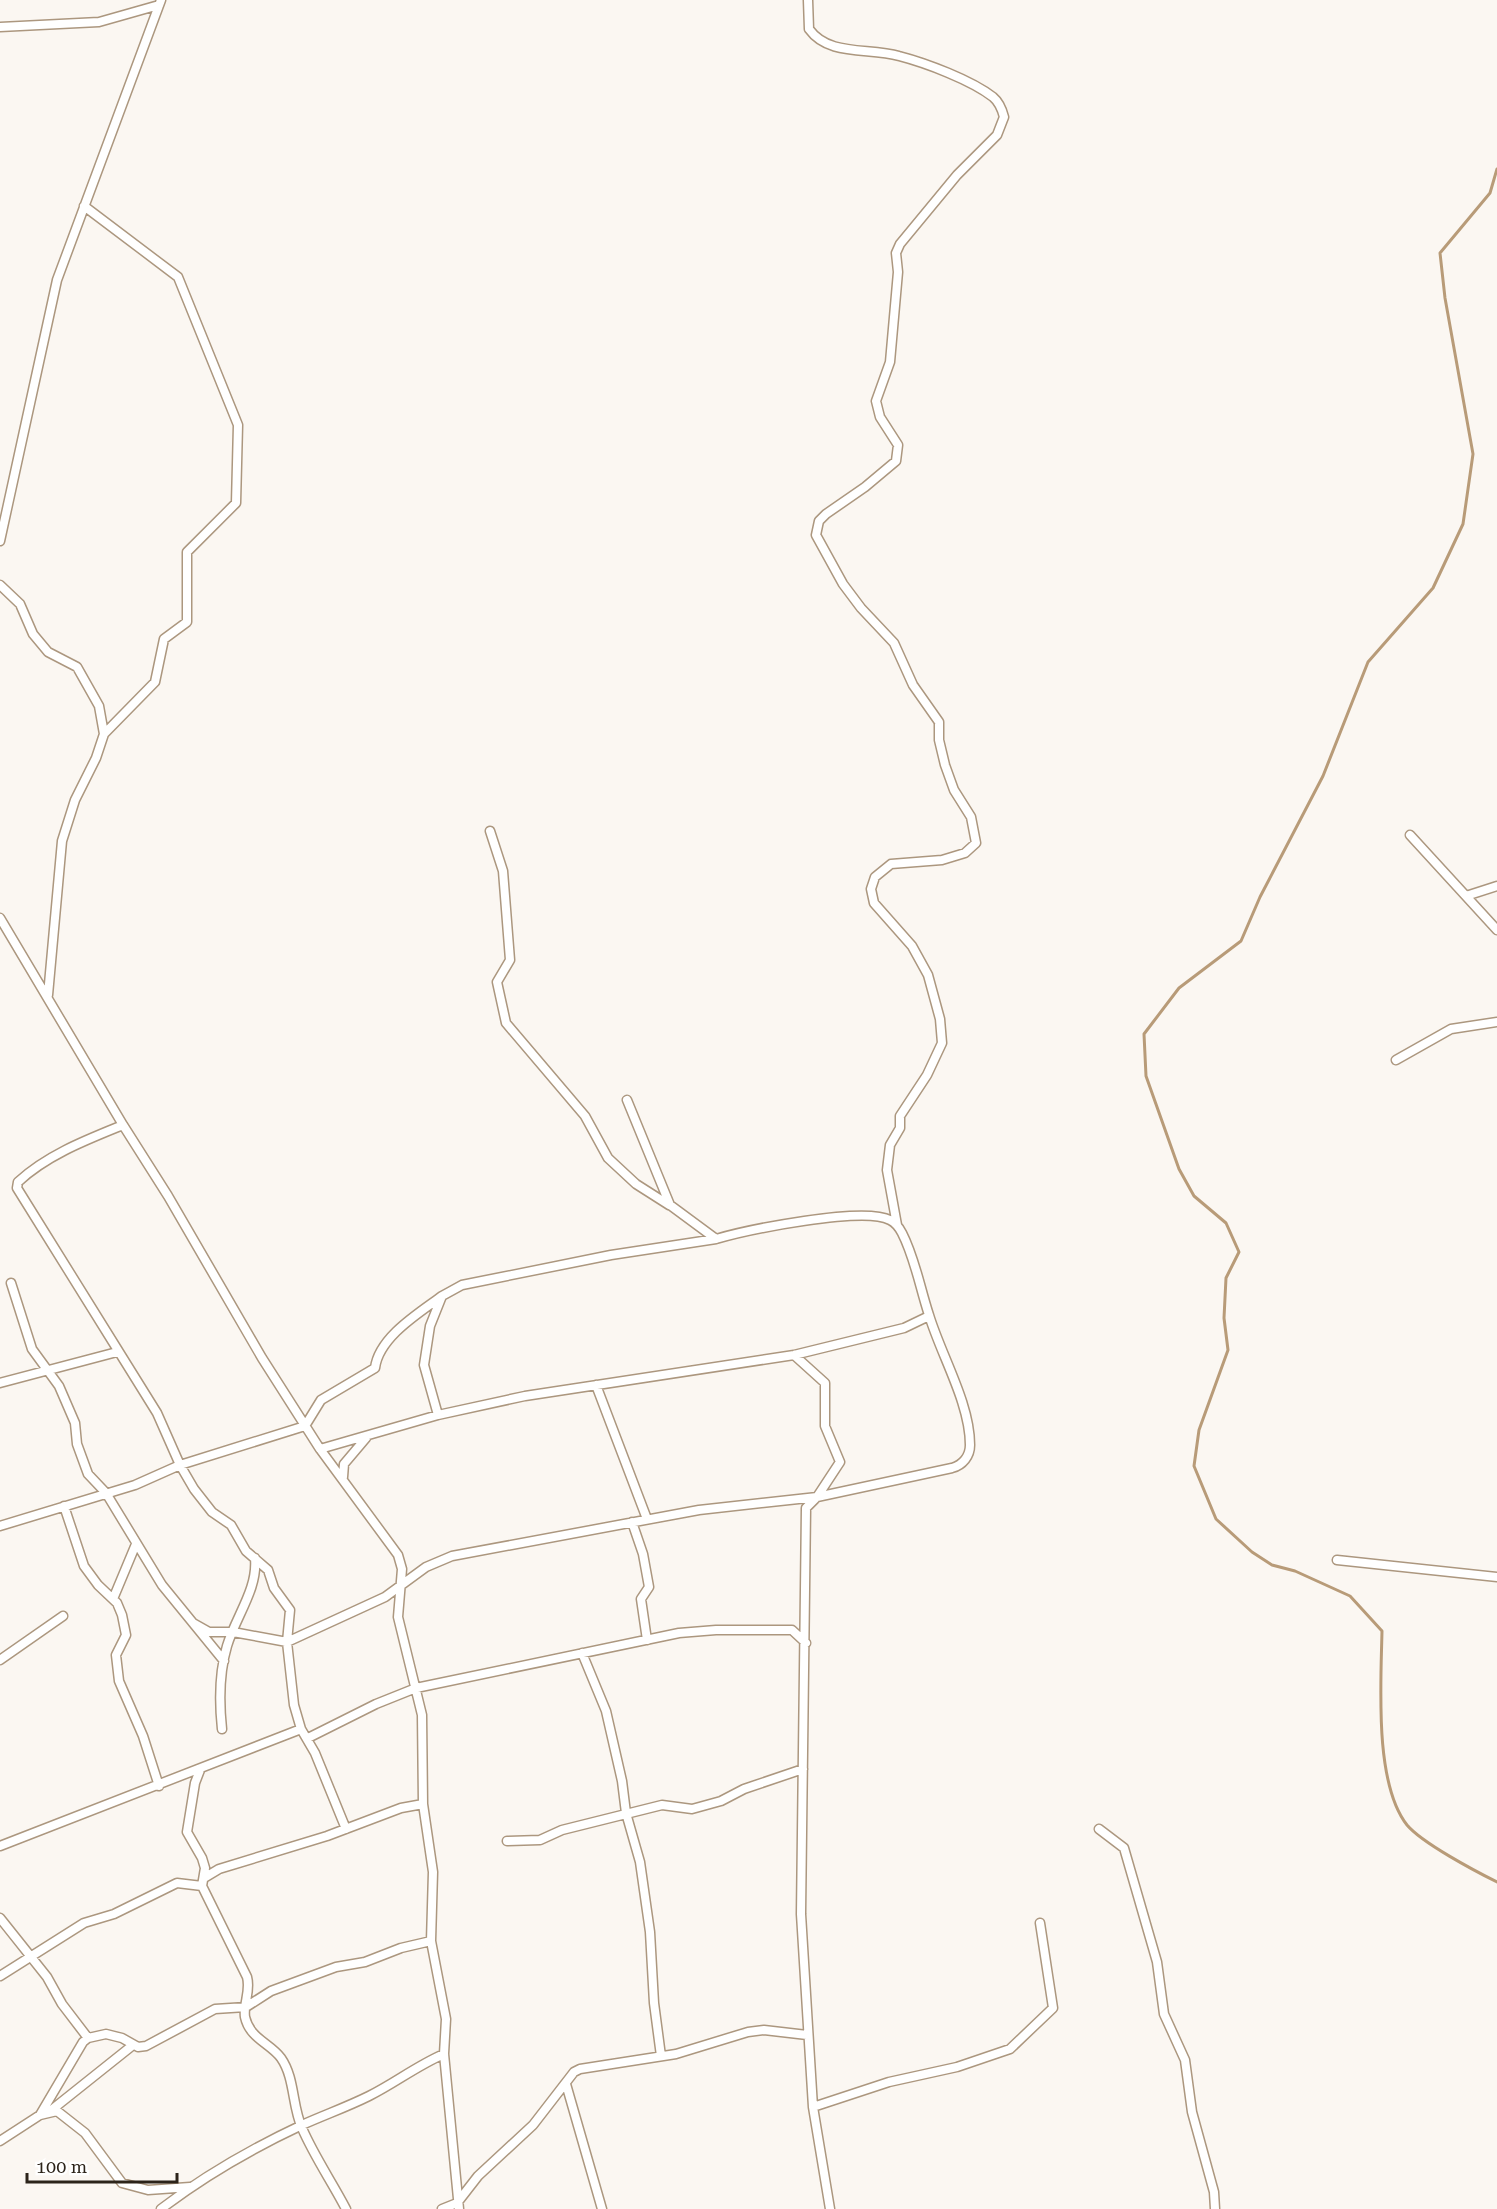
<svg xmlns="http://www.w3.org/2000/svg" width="1497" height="2209" viewBox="0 0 1497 2209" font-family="'Roboto Serif',serif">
<rect width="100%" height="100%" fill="#fbf7f2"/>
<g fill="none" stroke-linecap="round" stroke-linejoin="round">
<path stroke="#b89b78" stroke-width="3" d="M 1497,169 L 1490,193 L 1440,253 L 1445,298 L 1473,454 L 1463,524 L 1433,588 L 1368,662 L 1323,776 L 1260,897 L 1241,941 L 1179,988 L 1144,1034 L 1146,1076 L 1179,1169 L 1194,1196 L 1226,1223 L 1239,1252 L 1226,1278 L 1224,1318 L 1228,1350 L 1199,1430 L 1194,1466 L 1216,1519 L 1252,1552 L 1272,1565 L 1295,1571 L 1350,1596 L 1382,1631 C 1381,1683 1374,1783 1407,1825 C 1422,1843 1475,1871 1497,1882"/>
<g stroke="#ac977f" stroke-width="11">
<path id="street" d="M 808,0 L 809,29 C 829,57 869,47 899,56 C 926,63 971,80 993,97 C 999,102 1002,109 1004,117 L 997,135 L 957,175 L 900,244 L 896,253 L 898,272 L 890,362 L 876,401 L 880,417 L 898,445 L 896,461 L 865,487 L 826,514 L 819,521 L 816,535 L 843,584 L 861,608 L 894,643 L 913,685 L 939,722 L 939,740 L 945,765 L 954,790 L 971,817 L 976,843 L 965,853 L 942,860 L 891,864 L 875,877 L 871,889 L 874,903 L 912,946 L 928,975 L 940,1019 L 942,1043 L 927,1075 L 900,1116 L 900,1128 L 890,1145 L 887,1170 L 897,1225
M 0,27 L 99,22 L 159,5
M 84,206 L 178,277 L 238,425 L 236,503 L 187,552 L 187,622 L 164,639 L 155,682 L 104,734
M 0,541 L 57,280 L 161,0
M 0,585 L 20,604 L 33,634 L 48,652 L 77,667 L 99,706 L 104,734 L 96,758 L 75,800 L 62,841 L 48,995
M 490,831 L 503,871 L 510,960 L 497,982 L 506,1023 L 585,1116 L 608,1158 L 636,1184 L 669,1205
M 1410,835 L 1497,930
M 1466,896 L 1497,886
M 0,918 L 123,1125 L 168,1196 L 262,1358 L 320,1449 L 398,1555 L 402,1569 L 398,1617 L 422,1715 L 423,1804 L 433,1872 L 431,1941 L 446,2019 L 444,2054 L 459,2209
M 1396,1060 L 1451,1029 L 1497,1022
M 123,1125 C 86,1140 47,1155 18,1182 L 17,1188 L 157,1413 L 180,1465 L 194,1489 L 212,1512 L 231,1525 L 246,1551 L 268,1570 L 274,1588 L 290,1610 L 287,1642 L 294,1705 L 301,1729 L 315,1753 L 346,1829
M 11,1283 L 32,1349 L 59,1386 L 75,1423 L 77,1444 L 88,1474 L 106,1493 L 162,1585 L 224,1661
M 794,1355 L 825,1383 L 825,1426 L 840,1462 L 817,1497 L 806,1508 L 801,1914 L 813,2107 L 830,2209
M 0,1383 L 117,1352
M 596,1385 L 647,1519
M 438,1415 L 424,1365 L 430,1326 L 442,1296 L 462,1285 L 611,1255 L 716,1239
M 320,1449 L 438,1415 L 525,1396 L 794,1355 L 904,1328 L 929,1316
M 343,1477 L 344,1464 L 366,1438
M 64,1506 L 84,1566 L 98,1585 L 117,1603 L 122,1615 L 126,1635 L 116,1655 L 119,1681 L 143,1736 L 159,1786
M 632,1522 L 643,1554 L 649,1587 L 641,1599 L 647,1640
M 0,1526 L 135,1485 L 180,1465 L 305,1426 L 321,1400 L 375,1368 C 379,1337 419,1313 442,1296
M 1337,1560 L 1497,1577
M 113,1599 L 136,1544
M 193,1623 L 209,1632 L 233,1632 L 287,1642 L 385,1597 L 426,1567 L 452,1556 L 699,1510 L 817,1497 L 952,1468 C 963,1465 970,1456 970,1445 C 970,1403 941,1355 929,1315 C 920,1288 915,1258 902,1233 C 899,1227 896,1223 890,1220 C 863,1206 747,1230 716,1239 L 670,1205 L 627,1100
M 582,1653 L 606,1711 L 622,1781 L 626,1813 L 640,1862 L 650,1932 L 654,2003 L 661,2056
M 0,1660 L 63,1616
M 222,1729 C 219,1701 219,1673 227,1646 C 236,1616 258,1589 255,1558
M 308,1738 L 376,1704 L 416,1688 L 679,1633 L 716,1630 L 792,1630 L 806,1643
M 200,1770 L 195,1783 L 187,1832 L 202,1858 L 205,1868 L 202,1886 L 247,1977 C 251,1991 243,2004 245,2017 C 250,2039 270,2043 281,2058 C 295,2078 292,2106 302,2128 C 314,2156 332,2182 346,2209
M 1099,1829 L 1124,1848 L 1157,1962 L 1164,2014 L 1185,2060 L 1192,2112 L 1214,2192 L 1215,2209
M 507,1841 L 540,1840 L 562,1830 L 662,1805 L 692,1809 L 721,1801 L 744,1789 L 803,1769
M 0,1846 L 301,1729
M 204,1878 L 219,1869 L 327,1836 L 401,1808 L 423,1804
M 0,1918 L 47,1977 L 62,2004 L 88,2038
M 0,1976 L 84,1923 L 114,1914 L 177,1883 L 202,1886
M 566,2084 L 602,2209
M 813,2107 L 889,2082 L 957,2067 L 1010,2049 L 1053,2008 L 1040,1923
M 49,2112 L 133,2045
M 40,2115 L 83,2042 L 88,2038 L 106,2034 L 122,2038 L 138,2047 L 146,2046 L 215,2009 L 246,2007 L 271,1991 L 336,1967 L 365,1962 L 401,1948 L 431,1941
M 0,2141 L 40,2115 L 57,2111 L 85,2133 L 122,2183 L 148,2190 L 190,2187
M 161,2209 C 204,2176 253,2148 302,2125 C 324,2115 347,2107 369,2096 C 395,2083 418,2065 444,2054
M 442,2209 L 457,2203 L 478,2176 L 533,2125 L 574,2072 L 580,2069 L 676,2054 L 748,2032 L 764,2030 L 807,2035"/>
</g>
<use href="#street" stroke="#fff" stroke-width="8"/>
</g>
<path d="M27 2173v9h150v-9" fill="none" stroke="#2c241a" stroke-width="3"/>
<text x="36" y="2173" font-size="18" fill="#2c241a" stroke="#ffffff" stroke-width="4.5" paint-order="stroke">100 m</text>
</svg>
